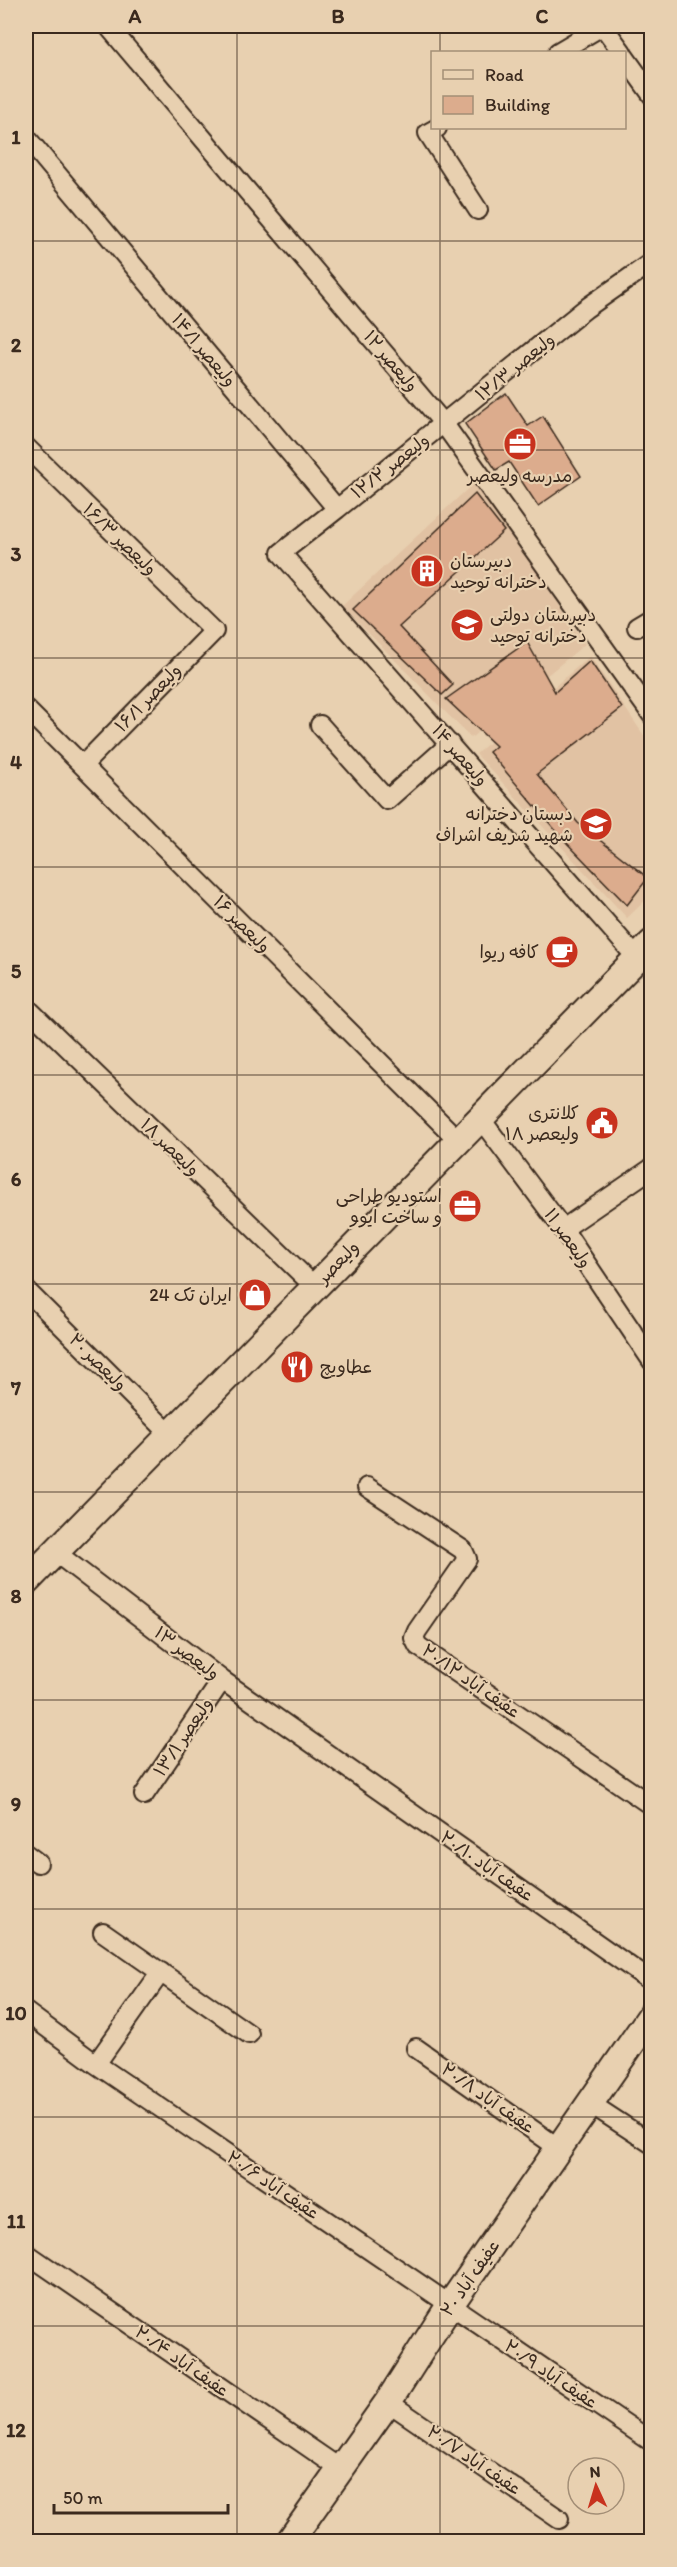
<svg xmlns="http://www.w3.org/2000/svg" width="677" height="2567" viewBox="0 0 677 2567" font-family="Itim,'Playpen Sans Arabic',sans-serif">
<rect width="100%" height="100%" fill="#e8d0b0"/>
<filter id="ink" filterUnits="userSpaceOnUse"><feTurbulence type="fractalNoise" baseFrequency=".0167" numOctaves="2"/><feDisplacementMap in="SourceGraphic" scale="12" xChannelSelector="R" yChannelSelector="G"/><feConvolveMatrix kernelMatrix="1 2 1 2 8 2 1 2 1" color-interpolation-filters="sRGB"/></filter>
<g filter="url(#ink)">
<path fill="#e1c2a3" d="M 477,480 L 585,644 L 471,738 L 342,606 Z
M 590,656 L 651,746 L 651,895 L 627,918 L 476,754 Z"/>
<path fill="#dcac8d" stroke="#3b2a1e" stroke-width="1.5" d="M 506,393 L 528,426 L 543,416 L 581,476 L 538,506 L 509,462 L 496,470 L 465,424 Z
M 475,494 L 504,531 L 399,627 L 453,685 L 442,695 L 353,610 Z
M 527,642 L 555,692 L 590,661 L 622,708 L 537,774 L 578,823 L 648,878 L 627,905 L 563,839 L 489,752 L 496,746 L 446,699 Z"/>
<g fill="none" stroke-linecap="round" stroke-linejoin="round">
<g stroke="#3b2a1e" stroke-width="22">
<path id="street" d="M 108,26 L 444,424 L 652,715
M 603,26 L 622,52
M 558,52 L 602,26
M 624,56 L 652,95
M 437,128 L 428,133 L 478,210
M 26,137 L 337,509 L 281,553 L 637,958
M 26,447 L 214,631 L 83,765
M 337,509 L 585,309 L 652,262
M 637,627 L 652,618
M 26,709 L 458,1140
M 320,725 L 387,800 L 450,744
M 26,1007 L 315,1287
M 480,1118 L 563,1229 L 652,1361
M 563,1229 L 652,1168
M 26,1290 L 170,1434
M 367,1487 L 463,1550 L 467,1559 L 417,1631 L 414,1638 L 418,1646 L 652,1806
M 55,1552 L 222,1680 L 652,1982
M 144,1795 L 222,1680
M 26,1854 L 38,1863
M 103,1932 L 249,2034
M 26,2012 L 96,2064 L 652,2442
M 416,2048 L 560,2149
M 96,2064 L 161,1972
M 591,2104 L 652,2144
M 26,2253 L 339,2468
M 388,2402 L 559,2519"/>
</g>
<g stroke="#3b2a1e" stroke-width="30">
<path id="secondary" d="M 26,1582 L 652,943
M 289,2542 L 388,2402 L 450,2305 L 652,2014"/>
</g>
<use href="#street" stroke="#e8d0b0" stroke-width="18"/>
<use href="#secondary" stroke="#e8d0b0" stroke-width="26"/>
</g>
</g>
<path fill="none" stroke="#3b2a1e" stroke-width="1.5" stroke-opacity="0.55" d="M 237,26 L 237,2542M 440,26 L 440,52M 440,128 L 440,2542M 26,241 L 652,241M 26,450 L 652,450M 26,658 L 652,658M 26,867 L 652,867M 26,1075 L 652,1075M 26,1284 L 652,1284M 26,1492 L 652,1492M 26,1700 L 652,1700M 26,1909 L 652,1909M 26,2117 L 652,2117M 26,2326 L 652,2326"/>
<defs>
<g id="office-disc" transform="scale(1.725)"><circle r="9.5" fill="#c8321e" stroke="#e8d0b0"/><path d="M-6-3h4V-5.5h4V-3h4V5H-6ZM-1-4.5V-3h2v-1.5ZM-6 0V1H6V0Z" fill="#fff"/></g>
<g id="building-disc" transform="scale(1.725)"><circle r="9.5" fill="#c8321e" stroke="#e8d0b0"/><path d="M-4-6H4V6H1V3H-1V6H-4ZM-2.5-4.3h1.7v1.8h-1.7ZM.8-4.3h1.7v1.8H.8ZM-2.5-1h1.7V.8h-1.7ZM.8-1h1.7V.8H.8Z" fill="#fff"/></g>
<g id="school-disc" transform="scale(1.725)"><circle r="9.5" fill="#c8321e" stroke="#e8d0b0"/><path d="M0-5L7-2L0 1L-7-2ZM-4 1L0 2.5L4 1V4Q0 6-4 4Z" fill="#fff"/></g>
<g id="cafe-disc" transform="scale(1.725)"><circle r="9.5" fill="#c8321e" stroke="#e8d0b0"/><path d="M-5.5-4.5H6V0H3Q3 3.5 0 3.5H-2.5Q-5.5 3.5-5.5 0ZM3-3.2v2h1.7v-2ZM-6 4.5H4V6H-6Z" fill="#fff"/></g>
<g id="civic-disc" transform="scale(1.725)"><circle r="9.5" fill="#c8321e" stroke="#e8d0b0"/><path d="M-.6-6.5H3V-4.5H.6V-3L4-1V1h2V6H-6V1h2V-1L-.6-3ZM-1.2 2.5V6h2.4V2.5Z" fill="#fff"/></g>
<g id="shop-disc" transform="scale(1.725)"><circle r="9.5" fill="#c8321e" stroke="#e8d0b0"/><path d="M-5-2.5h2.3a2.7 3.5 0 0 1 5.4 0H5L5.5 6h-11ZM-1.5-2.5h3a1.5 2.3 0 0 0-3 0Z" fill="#fff"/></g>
<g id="restaurant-disc" transform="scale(1.725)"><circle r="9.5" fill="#c8321e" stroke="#e8d0b0"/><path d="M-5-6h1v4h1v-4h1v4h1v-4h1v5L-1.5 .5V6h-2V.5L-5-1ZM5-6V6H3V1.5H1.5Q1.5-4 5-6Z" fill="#fff"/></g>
</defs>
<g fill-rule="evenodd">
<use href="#office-disc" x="520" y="444"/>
<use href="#building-disc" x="427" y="571"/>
<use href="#school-disc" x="467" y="625"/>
<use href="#school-disc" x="596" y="824"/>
<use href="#cafe-disc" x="562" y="952"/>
<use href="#civic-disc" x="602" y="1123"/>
<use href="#office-disc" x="465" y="1206"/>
<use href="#shop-disc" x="255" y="1295"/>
<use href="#restaurant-disc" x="297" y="1367"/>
</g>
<g text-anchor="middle" stroke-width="4.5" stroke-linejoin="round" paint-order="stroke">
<g font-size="18" fill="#3b2a1e" stroke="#e8d0b0">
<text transform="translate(204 350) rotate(50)" y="6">۱۴/۱ ولیعصر</text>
<text transform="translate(391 361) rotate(50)" y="6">۱۲ ولیعصر</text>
<text transform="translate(515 367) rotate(-39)" y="6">۱۲/۳ ولیعصر</text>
<text transform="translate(390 466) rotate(-38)" y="6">۱۲/۲ ولیعصر</text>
<text transform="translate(120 539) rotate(44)" y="6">۱۶/۳ ولیعصر</text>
<text transform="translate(148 698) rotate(-46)" y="6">۱۶/۱ ولیعصر</text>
<text transform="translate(460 755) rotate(49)" y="6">۱۴ ولیعصر</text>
<text transform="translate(242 924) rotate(45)" y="6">۱۶ ولیعصر</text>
<text transform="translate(170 1147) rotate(44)" y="6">۱۸ ولیعصر</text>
<text transform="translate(568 1238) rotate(55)" y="6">۱۱ ولیعصر</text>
<text transform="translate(338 1262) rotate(-46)" y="6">ولیعصر</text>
<text transform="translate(98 1362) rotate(45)" y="6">۲۰ ولیعصر</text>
<text transform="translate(187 1653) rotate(37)" y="6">۱۳ ولیعصر</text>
<text transform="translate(471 1681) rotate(35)" y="6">عفیف آباد ۲۰/۱۲</text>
<text transform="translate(183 1737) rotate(-56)" y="6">۱۳/۱ ولیعصر</text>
<text transform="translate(487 1866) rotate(35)" y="6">عفیف آباد ۲۰/۱۰</text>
<text transform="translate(488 2098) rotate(35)" y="6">عفیف آباد ۲۰/۸</text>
<text transform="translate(273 2185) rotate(34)" y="6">عفیف آباد ۲۰/۶</text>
<text transform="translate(470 2278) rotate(-55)" y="6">عفیف آباد ۲۰</text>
<text transform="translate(182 2361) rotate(35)" y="6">عفیف آباد ۲۰/۴</text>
<text transform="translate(551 2374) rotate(34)" y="6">عفیف آباد ۲۰/۹</text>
<text transform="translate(474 2460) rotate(34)" y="6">عفیف آباد ۲۰/۷</text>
</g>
<g font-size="18" fill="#3b2a1e" stroke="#e8d0b0" text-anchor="end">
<text x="520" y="482" text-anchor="middle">مدرسه ولیعصر</text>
<text x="450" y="567" text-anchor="start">دبیرستان<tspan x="450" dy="21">دخترانه توحید</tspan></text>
<text x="490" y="621" text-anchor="start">دبیرستان دولتی<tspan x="490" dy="21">دخترانه توحید</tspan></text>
<text x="573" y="820">دبستان دخترانه<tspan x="573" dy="21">شهید شریف اشراف</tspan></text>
<text x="539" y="958">کافه ریوا</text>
<text x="579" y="1119">کلانتری<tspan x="579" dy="21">۱۸ ولیعصر</tspan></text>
<text x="442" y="1202">استودیو طراحی<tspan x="442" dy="21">و ساخت ایوو</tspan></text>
<text x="232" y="1301">ایران تک 24</text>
<text x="320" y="1373" text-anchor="start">عطاویچ</text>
</g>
</g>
<rect width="677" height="2567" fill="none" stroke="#e8d0b0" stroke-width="66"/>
<rect x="431" y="51" width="195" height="78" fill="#e8d0b0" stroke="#a38e76" stroke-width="1.5"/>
<rect x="443" y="70" width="30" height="9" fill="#e8d0b0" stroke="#a38e76" stroke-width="1.5"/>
<text x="485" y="81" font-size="18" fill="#3b2a1e">Road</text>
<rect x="443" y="96" width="30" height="18" fill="#dcac8d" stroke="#a38e76" stroke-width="1.5"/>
<text x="485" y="111" font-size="18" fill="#3b2a1e">Building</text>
<g transform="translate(596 2486) rotate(356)"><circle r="28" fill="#e8d0b0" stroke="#a38e76" stroke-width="1.5"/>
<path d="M0-4.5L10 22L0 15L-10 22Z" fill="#c8321e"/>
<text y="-9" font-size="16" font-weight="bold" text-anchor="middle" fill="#3b2a1e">N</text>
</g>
<path d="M54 2504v9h174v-9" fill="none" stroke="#3b2a1e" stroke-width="3"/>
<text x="63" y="2504" font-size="18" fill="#3b2a1e" stroke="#e8d0b0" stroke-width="4.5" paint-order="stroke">50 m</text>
<rect x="33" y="33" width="611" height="2501" fill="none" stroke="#3b2a1e" stroke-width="2"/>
<g font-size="20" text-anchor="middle" font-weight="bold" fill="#3b2a1e">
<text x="135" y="23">A</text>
<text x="338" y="23">B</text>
<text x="542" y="23">C</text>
<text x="16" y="144">1</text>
<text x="16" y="352">2</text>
<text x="16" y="561">3</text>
<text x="16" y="769">4</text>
<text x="16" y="978">5</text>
<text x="16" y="1186">6</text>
<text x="16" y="1395">7</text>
<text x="16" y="1603">8</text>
<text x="16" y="1811">9</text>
<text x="16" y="2020">10</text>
<text x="16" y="2228">11</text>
<text x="16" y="2437">12</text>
</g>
</svg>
